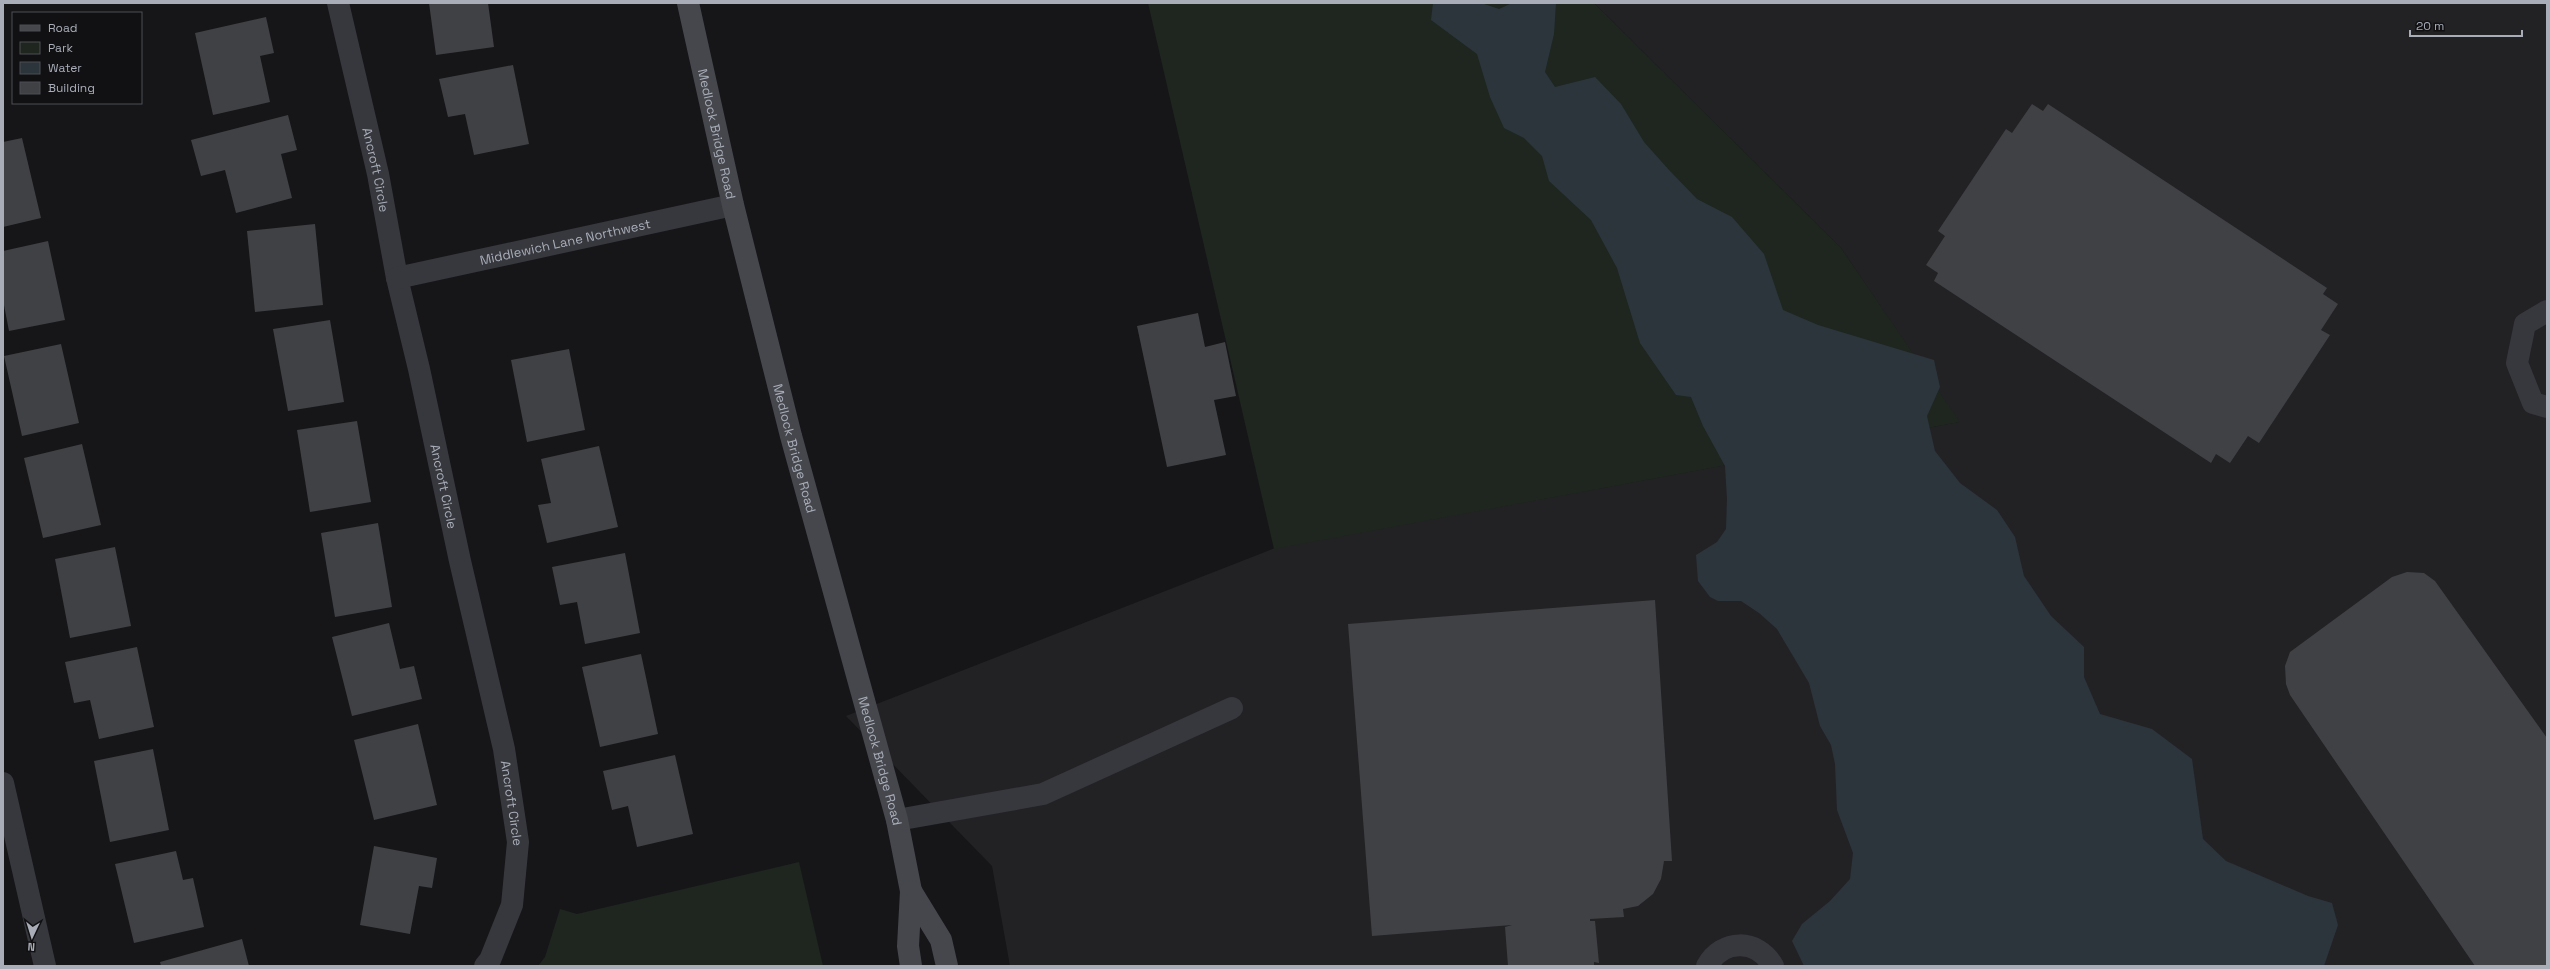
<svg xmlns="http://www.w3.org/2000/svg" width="2550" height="969" viewBox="0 0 2550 969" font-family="'Space Grotesk',sans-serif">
<rect width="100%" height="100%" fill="#161618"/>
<path fill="#222225" d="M 1594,3 L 2547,3 L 2547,966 L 1010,966 L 992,866 L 846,716 L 1275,548 L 1959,422 L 1841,248 Z"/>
<path fill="#1e261f" d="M 1148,3 L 1594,3 L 1841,248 L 1960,422 L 1274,549 Z
M 799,862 L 823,966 L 538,966 L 545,957 L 560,909 L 577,914 Z"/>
<path fill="#2c353c" d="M 1433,3 L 1481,3 L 1499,9 L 1512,3 L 1556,3 L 1554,34 L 1545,72 L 1555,87 L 1595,77 L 1621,104 L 1644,142 L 1669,170 L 1697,199 L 1732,217 L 1764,254 L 1783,310 L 1818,325 L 1934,360 L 1940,387 L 1927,416 L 1935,451 L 1960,483 L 1997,510 L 2015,537 L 2024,576 L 2051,616 L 2084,647 L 2084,677 L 2100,714 L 2152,729 L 2192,759 L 2203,839 L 2226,861 L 2308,896 L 2332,903 L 2338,925 L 2324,966 L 1804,966 L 1792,941 L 1802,924 L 1830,901 L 1850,879 L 1853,853 L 1837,810 L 1835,764 L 1831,745 L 1820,726 L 1809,683 L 1777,629 L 1759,613 L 1741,601 L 1718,601 L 1710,597 L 1698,581 L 1696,555 L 1717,542 L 1726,529 L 1727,499 L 1725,466 L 1703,426 L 1691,397 L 1676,395 L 1640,343 L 1617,268 L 1591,220 L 1549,181 L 1542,156 L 1524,138 L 1504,128 L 1490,97 L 1477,54 L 1431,20 Z"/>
<path fill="#404145" d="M 429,3 L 488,3 L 494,47 L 436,55 Z
M 266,17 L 274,53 L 260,56 L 270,102 L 213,115 L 195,33 Z
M 513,65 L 529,144 L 474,155 L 465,114 L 448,117 L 439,79 Z
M 2032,104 L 2043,111 L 2048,104 L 2327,288 L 2323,294 L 2338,304 L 2321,330 L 2330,335 L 2259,443 L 2248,436 L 2230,463 L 2216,454 L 2211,463 L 1934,281 L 1938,273 L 1926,265 L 1945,236 L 1938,231 L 2006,129 L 2012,133 Z
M 288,115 L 297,150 L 281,154 L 292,198 L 236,213 L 225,170 L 201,176 L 191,140 Z
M 22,138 L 41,218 L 3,227 L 3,142 Z
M 315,224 L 323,305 L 255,312 L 247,231 Z
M 48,241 L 65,320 L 9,331 L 3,300 L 3,251 Z
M 1198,313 L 1205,347 L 1225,342 L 1236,396 L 1214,400 L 1226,455 L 1167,467 L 1137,326 Z
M 330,320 L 344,402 L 288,411 L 273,329 Z
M 61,344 L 79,423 L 22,436 L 4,356 Z
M 569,349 L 585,430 L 527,442 L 511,360 Z
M 357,421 L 371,502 L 310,512 L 297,430 Z
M 82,444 L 101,525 L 43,538 L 24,458 Z
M 599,446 L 618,527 L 547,543 L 538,505 L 551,503 L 541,459 Z
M 378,523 L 392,607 L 335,617 L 321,533 Z
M 115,547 L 131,626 L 70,638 L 55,559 Z
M 625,553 L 640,633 L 585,644 L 577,602 L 560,605 L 552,567 Z
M 2407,572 L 2424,573 L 2435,581 L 2547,738 L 2547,966 L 2475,966 L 2290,695 L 2286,684 L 2285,666 L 2290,652 L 2392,577 Z
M 1655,600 L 1672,861 L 1664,861 L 1661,879 L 1653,894 L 1638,906 L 1623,909 L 1624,917 L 1590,919 L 1590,921 L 1595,921 L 1599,963 L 1594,962 L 1594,966 L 1508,966 L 1505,927 L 1512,925 L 1372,936 L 1348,624 Z
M 389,623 L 400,669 L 414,666 L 422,699 L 352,716 L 332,637 Z
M 137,647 L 154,727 L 99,739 L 90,700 L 74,703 L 65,662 Z
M 641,654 L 658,734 L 600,747 L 582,667 Z
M 418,724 L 437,805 L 374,820 L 354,740 Z
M 153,749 L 169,830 L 110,842 L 94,761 Z
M 675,755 L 693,834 L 637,847 L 628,806 L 612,810 L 603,771 Z
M 374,846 L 437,858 L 432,888 L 419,886 L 410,934 L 360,925 Z
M 176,851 L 183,880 L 193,878 L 204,927 L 134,943 L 115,864 Z
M 242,939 L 249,966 L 161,966 L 160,962 Z"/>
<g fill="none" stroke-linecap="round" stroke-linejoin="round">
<path stroke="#37383d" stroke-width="22" d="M 897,820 L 1043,794 L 1232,708
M 1707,966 C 1722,939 1757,938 1773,966"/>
<g stroke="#37383d" stroke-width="22">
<path id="s1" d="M 338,3 L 378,174 L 397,278 L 419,369 L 460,561 L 504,749 L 518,842 L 512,905 L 490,960 L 485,966"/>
<path id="s2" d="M 397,278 L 733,205"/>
<path d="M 2547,311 L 2525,324 L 2517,363 L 2533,403 L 2547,407"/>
<path d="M 3,783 L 45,966"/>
</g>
<g stroke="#45474d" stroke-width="22">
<path id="s3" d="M 688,3 L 733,205 L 791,436 L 897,820 L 911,891 L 908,946 L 911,966"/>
<path d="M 911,891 L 941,940 L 947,966"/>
</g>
</g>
<g text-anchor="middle" stroke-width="3" stroke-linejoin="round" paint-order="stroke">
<g font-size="13" fill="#a8adb8" stroke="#111113">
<text dy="5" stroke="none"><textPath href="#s3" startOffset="134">Medlock Bridge Road</textPath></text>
<text dy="5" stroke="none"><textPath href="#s1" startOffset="171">Ancroft Circle</textPath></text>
<text dy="5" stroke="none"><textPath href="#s2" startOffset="172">Middlewich Lane Northwest</textPath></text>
<text dy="5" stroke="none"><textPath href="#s3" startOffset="458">Medlock Bridge Road</textPath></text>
<text dy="5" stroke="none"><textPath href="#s1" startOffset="495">Ancroft Circle</textPath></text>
<text dy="5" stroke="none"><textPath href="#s3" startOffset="782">Medlock Bridge Road</textPath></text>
<text dy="5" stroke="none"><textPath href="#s1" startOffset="819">Ancroft Circle</textPath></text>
</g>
</g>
<rect width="2550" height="969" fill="none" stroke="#a8adb8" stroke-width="8"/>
<rect x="12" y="12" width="130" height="92" fill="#111113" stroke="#4d4f55"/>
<rect x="20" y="25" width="20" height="6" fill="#45474d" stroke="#4d4f55"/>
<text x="48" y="32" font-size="12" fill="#a8adb8">Road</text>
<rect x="20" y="42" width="20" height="12" fill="#1e261f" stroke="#4d4f55"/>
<text x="48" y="52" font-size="12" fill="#a8adb8">Park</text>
<rect x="20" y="62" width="20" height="12" fill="#2c353c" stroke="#4d4f55"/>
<text x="48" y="72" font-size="12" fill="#a8adb8">Water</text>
<rect x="20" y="82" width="20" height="12" fill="#404145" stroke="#4d4f55"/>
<text x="48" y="92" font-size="12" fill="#a8adb8">Building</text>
<g transform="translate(32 937) rotate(184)" stroke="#111113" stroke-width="3" paint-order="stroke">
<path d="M0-3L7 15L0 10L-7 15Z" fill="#a8adb8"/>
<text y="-6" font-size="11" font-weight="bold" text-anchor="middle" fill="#a8adb8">N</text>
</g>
<path d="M2410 30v6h112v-6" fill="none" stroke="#a8adb8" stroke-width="2"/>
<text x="2416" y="30" font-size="12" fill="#a8adb8" stroke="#111113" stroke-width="3" paint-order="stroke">20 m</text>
</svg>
